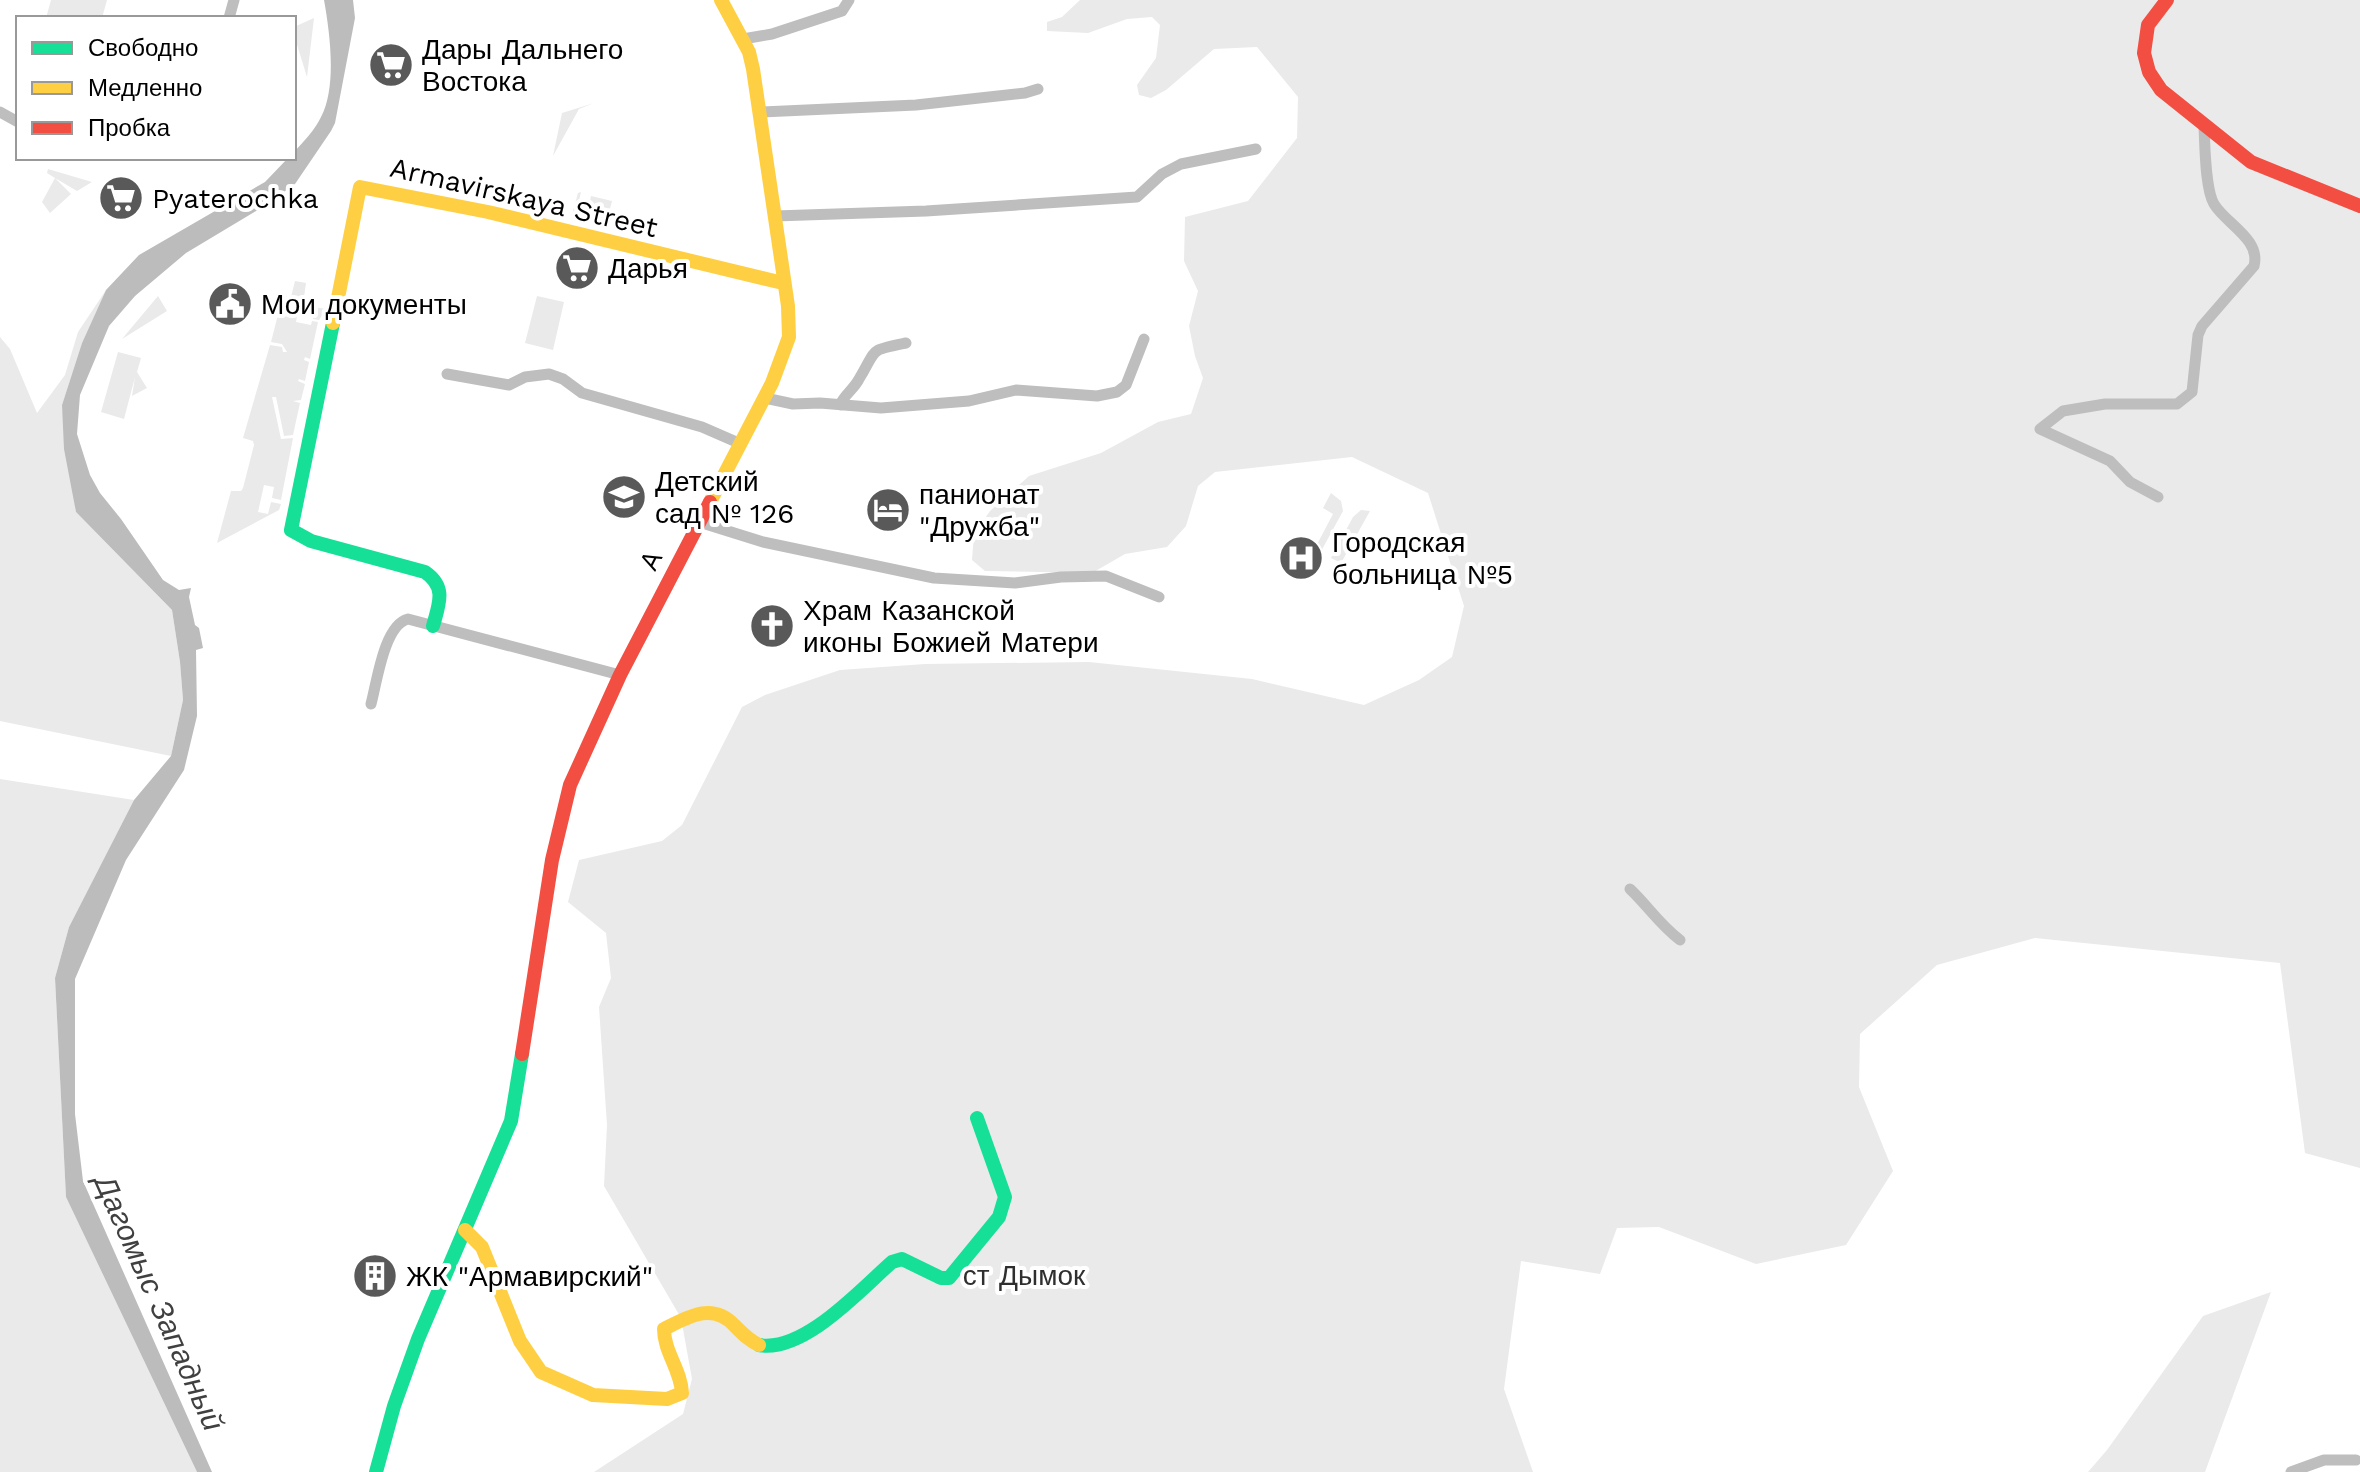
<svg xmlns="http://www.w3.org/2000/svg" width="2360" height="1472" viewBox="0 0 2360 1472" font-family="'Work Sans',sans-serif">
<rect width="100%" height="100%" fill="#fff"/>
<path fill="#eaeaea" d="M 51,0 L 107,0 L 102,18 L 46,18 Z
M 1080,0 L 2360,0 L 2360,1168 L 2305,1153 L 2280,963 L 2035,938 L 1937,965 L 1860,1034 L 1859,1087 L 1893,1171 L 1846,1245 L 1756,1264 L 1659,1227 L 1617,1228 L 1600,1274 L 1521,1261 L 1504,1389 L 1533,1472 L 594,1472 L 683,1414 L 692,1379 L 681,1318 L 604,1186 L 607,1125 L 599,1007 L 611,978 L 606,933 L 568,902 L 579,860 L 662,841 L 682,825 L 742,707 L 765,695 L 840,670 L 925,664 L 1089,662 L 1252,679 L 1364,705 L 1419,680 L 1452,657 L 1464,606 L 1428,493 L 1352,457 L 1215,472 L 1198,486 L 1186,526 L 1167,547 L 1125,554 L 1092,573 L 985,571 L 972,560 L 974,534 L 990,511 L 1029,476 L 1101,453 L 1158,422 L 1191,414 L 1203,378 L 1195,356 L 1189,326 L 1198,291 L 1184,261 L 1185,217 L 1248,201 L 1297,138 L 1298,97 L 1257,47 L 1214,49 L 1166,90 L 1151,98 L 1139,95 L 1137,85 L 1156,58 L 1160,25 L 1152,17 L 1127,19 L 1088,33 L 1047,31 L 1047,22 L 1062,17 Z
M 314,18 L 307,77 L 294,35 L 294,27 Z
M 594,103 L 579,109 L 553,156 L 562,113 Z
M 48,169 L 92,182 L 77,191 L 55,178 L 71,194 L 50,213 L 42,202 L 55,178 L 47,173 Z
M 581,192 L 576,213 L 587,215 L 591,196 L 612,201 L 607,220 L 572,215 L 578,193 Z
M 295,281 L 306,283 L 304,297 L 315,298 L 314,307 L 326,309 L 319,320 L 313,319 L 313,314 L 298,311 L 296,322 L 311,325 L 312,321 L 318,322 L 310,359 L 305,357 L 304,360 L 309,362 L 305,381 L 299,379 L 298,381 L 305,384 L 301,400 L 293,401 L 300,403 L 293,435 L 284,436 L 276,397 L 272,397 L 281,439 L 293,438 L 281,500 L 272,498 L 274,487 L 264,485 L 258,512 L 268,514 L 271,502 L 281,504 L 279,510 L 217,543 L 231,491 L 241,491 L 243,488 L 254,445 L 253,441 L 243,438 L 270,345 L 282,347 L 283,352 L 287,352 L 282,344 L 271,342 L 283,295 L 291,297 Z
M 106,290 L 82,343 L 62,405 L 76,512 L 172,610 L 180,662 L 183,700 L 171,756 L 0,721 L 0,337 L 10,349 L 37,413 L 65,375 L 78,332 Z
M 158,296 L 167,311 L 122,339 Z
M 537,296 L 564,302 L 553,350 L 525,343 Z
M 118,352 L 141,358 L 137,372 L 147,388 L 132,396 L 135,377 L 124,419 L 101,412 Z
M 1331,493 L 1341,501 L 1343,511 L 1319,555 L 1313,552 L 1333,514 L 1323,508 Z
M 1361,510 L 1370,511 L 1341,563 L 1331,558 L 1353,517 Z
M 0,779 L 134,800 L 69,927 L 55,978 L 66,1197 L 197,1472 L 0,1472 Z
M 2271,1292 L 2205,1472 L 2088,1472 L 2107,1450 L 2203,1316 Z"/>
<path fill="#bcbcbc" d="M 324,0 L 353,0 L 355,18 L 335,123 L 331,131 L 295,184 L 266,205 L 186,253 L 135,296 L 109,326 L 80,395 L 77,434 L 90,475 L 100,493 L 121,519 L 163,580 L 179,590 L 191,588 L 189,597 L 195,625 L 199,628 L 203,648 L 196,650 L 197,716 L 184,770 L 126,860 L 75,979 L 75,1114 L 83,1181 L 212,1472 L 197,1472 L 66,1197 L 55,978 L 69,927 L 134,800 L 171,756 L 183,700 L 180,662 L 172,610 L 76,512 L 64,449 L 62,405 L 82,343 L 106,290 L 139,255 L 265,182 L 288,158 L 294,158 L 294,152 C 303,142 315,130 321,117 C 337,87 330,33 324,0 Z"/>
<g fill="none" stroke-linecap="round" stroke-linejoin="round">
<path stroke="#bebebe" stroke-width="11" d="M 229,18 L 234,0
M 743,39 L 772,34 L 842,11 L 849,0
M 0,112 L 18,122
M 760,112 L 916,105 L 1025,93 L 1038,89
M 775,216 L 926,211 L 1137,197 L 1162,174 L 1181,164 L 1256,149
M 447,374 L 509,385 L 525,377 L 549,374 L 563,379 L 582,393 L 702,427 L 741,444
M 765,398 L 793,404 L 820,403 L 881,408 L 969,401 L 1016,390 L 1097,396 L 1117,392 L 1126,385 L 1144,339
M 840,405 C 844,395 854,389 859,379 C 878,348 867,351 906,343
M 2158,497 L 2130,482 L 2110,461 L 2040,429 L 2063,411 L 2105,404 L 2177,404 L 2192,392 L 2198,335 L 2202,326 L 2254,266 C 2261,239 2226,224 2214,204 C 2205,189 2205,145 2204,127
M 699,522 L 763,542 L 934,578 L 1015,583 L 1061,577 L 1106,576 L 1159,597
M 371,704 C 377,682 384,625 408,619 L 620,675
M 1630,889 C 1648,906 1659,924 1680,940
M 2291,1472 L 2324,1460 L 2356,1460"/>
<path stroke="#16e098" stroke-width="14" d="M 333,323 L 291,530 L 311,541 L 425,572 C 447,587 439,604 433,626
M 759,1345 C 804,1353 861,1289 892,1262 L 902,1259 L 941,1278 L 949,1278 L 999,1217 L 1005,1197 L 977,1118
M 376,1472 L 394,1406 L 418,1339 L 511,1121 L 522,1054"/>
<path stroke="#ffcf43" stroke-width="14" d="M 333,323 L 360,187 L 488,212 L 783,283
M 710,502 L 772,383 L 789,337 L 788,306 L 753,69 L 749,52 L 721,0
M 465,1230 L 482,1247 L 520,1341 L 541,1372 L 593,1395 L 667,1399 L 682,1393 C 681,1370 664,1352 664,1329 C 688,1317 712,1302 734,1325 C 742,1333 748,1340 759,1345"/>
<path stroke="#f24e42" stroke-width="14" d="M 2167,0 L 2148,25 L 2144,53 L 2149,72 L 2161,90 L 2251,162 L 2360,206
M 522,1054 L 552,860 L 570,785 L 620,675 L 710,502"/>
</g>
<defs>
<g id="supermarket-disc" transform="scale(2.3)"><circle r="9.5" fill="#595959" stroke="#fff"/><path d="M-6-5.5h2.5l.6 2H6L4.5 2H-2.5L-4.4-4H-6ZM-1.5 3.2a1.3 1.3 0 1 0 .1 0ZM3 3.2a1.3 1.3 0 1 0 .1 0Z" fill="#fff"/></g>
<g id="civic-disc" transform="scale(2.3)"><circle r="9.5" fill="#595959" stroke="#fff"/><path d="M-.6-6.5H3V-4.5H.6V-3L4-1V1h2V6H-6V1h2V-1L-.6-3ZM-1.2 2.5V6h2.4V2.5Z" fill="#fff"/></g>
<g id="school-disc" transform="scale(2.3)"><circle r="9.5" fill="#595959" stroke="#fff"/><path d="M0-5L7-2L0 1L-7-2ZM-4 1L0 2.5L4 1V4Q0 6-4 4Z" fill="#fff"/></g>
<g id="hotel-disc" transform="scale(2.3)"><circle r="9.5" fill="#595959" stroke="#fff"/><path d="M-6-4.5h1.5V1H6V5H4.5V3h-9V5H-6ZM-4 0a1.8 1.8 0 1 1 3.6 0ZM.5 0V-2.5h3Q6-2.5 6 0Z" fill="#fff"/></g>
<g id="hospital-disc" transform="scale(2.3)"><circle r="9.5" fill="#595959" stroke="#fff"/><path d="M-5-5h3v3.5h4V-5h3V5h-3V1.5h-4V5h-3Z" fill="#fff"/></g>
<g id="church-disc" transform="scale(2.3)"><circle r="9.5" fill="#595959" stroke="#fff"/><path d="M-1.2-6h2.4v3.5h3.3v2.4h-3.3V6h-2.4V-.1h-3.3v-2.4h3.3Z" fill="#fff"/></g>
<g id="building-disc" transform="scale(2.3)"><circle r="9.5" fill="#595959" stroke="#fff"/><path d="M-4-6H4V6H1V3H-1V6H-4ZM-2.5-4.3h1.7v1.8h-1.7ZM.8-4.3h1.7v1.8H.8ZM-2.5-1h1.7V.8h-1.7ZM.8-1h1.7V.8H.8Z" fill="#fff"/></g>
</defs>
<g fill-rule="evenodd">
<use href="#supermarket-disc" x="391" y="65"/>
<use href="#supermarket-disc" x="121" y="198"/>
<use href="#supermarket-disc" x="577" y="268"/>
<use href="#civic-disc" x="230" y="304"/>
<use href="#school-disc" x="624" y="497"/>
<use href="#hotel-disc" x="888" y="510"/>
<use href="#hospital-disc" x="1301" y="558"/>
<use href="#church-disc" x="772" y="626"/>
<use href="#building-disc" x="375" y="1276"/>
</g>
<g text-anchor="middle" stroke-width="8" stroke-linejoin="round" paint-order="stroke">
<g font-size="28" fill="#000" stroke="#fff" text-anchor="start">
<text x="422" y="59">Дары Дальнего<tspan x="422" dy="32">Востока</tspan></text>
<text x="152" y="208">Pyaterochka</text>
<text x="608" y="278">Дарья</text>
<text x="261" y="314">Мои документы</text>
<text x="655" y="491">Детский<tspan x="655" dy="32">сад № 126</tspan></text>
<text x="919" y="504">панионат<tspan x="919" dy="32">"Дружба"</tspan></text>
<text x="1332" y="552">Городская<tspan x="1332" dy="32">больница №5</tspan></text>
<text x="803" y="620">Храм Казанской<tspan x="803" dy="32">иконы Божией Матери</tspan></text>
<text x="406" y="1286">ЖК "Армавирский"</text>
</g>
<g font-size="28" fill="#000" stroke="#fff">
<text transform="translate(524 197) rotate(13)" y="10">Armavirskaya Street</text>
<text transform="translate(650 560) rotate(-63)" y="10">A</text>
</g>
<g font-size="28" fill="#2f2f2f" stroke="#fff">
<text x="1024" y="1285">ст Дымок</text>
</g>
<g font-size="30" font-style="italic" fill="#404040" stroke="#fff">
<text transform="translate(159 1303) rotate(66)" y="10">Дагомыс Западный</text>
</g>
</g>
<rect x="16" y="16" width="280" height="144" fill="#ffffff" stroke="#999999" stroke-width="2"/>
<rect x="32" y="42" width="40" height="12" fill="#16e098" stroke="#999999" stroke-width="2"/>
<text x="88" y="56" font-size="24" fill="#000000">Свободно</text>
<rect x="32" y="82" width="40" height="12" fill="#ffcf43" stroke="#999999" stroke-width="2"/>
<text x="88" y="96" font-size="24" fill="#000000">Медленно</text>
<rect x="32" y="122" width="40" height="12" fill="#f24e42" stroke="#999999" stroke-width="2"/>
<text x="88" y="136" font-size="24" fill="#000000">Пробка</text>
</svg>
